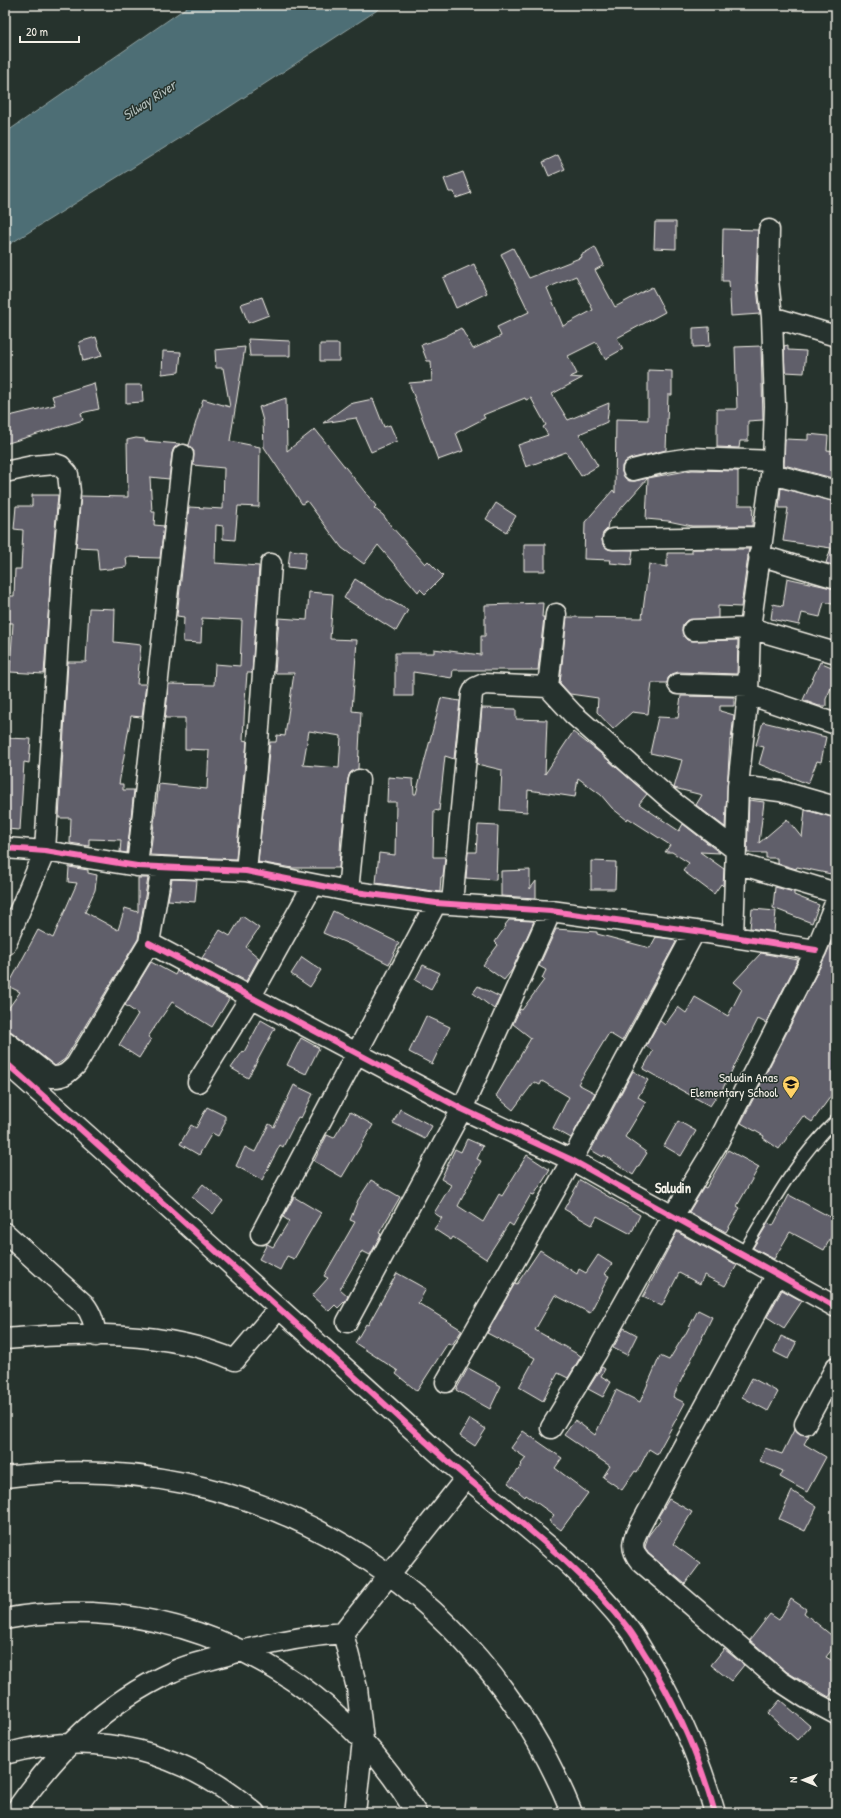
<svg xmlns="http://www.w3.org/2000/svg" width="841" height="1818" viewBox="0 0 841 1818" font-family="'Patrick Hand',sans-serif">
<rect width="100%" height="100%" fill="#26332d"/>
<filter id="ink" filterUnits="userSpaceOnUse"><feTurbulence type="fractalNoise" baseFrequency=".025" numOctaves="2"/><feDisplacementMap in="SourceGraphic" scale="8" xChannelSelector="R" yChannelSelector="G"/><feConvolveMatrix kernelMatrix="1 2 1 2 8 2 1 2 1" color-interpolation-filters="sRGB"/></filter>
<g filter="url(#ink)">
<path fill="#4d6e74" stroke="#90a2a2" d="M 190,5 L 385,5 L 214,117 L 5,247 L 5,133 Z"/>
<path fill="#605e6a" stroke="#f4f1e8" fill-rule="evenodd" d="M 558,155 L 565,169 L 549,176 L 543,162 Z
M 463,172 L 471,193 L 456,198 L 454,192 L 449,192 L 444,179 Z
M 655,222 L 676,222 L 676,249 L 654,248 Z
M 723,229 L 758,230 L 756,280 L 760,314 L 731,316 L 729,281 L 722,281 Z
M 595,247 L 604,265 L 595,270 L 615,307 L 652,287 L 665,312 L 617,338 L 623,349 L 605,359 L 596,342 L 568,356 L 577,374 L 570,377 L 582,378 L 552,394 L 568,420 L 609,403 L 607,422 L 579,434 L 598,466 L 581,476 L 566,452 L 526,467 L 518,445 L 548,435 L 543,427 L 546,425 L 531,398 L 526,400 L 525,398 L 483,415 L 485,418 L 456,433 L 463,451 L 438,460 L 409,383 L 432,381 L 431,361 L 427,361 L 421,345 L 444,337 L 461,328 L 473,349 L 501,336 L 497,327 L 529,312 L 501,254 L 513,248 L 529,278 L 582,257 L 581,255 ZM 576,276 L 593,310 L 563,326 L 547,288 Z
M 474,264 L 487,293 L 456,308 L 443,278 Z
M 262,297 L 269,315 L 248,323 L 241,304 Z
M 709,327 L 710,346 L 693,347 L 693,328 Z
M 96,337 L 102,356 L 83,361 L 79,342 Z
M 248,339 L 290,341 L 290,356 L 250,356 Z
M 320,344 L 339,344 L 339,361 L 320,361 Z
M 788,345 L 788,350 L 806,351 L 804,373 L 785,372 L 784,346 Z
M 761,346 L 763,420 L 748,421 L 748,441 L 740,441 L 739,448 L 717,447 L 717,409 L 737,409 L 735,347 Z
M 245,347 L 230,441 L 260,447 L 259,507 L 238,506 L 235,540 L 223,539 L 223,526 L 216,525 L 215,563 L 259,566 L 252,673 L 247,673 L 245,700 L 243,740 L 247,741 L 236,859 L 150,855 L 159,784 L 207,789 L 209,750 L 185,749 L 185,718 L 165,718 L 169,684 L 214,685 L 215,664 L 240,666 L 242,620 L 202,618 L 201,643 L 183,642 L 184,617 L 177,616 L 189,507 L 223,509 L 224,468 L 193,465 L 194,451 L 188,445 L 189,445 L 203,399 L 230,407 L 223,368 L 216,368 L 215,350 Z
M 163,351 L 181,352 L 179,372 L 162,374 Z
M 648,370 L 672,371 L 672,395 L 668,395 L 666,450 L 630,459 L 625,462 L 622,466 L 622,472 L 625,478 L 629,481 L 635,481 L 648,478 L 608,523 L 607,529 L 603,533 L 602,539 L 603,545 L 608,549 L 633,550 L 631,565 L 610,563 L 611,560 L 584,559 L 585,522 L 613,490 L 615,493 L 616,419 L 648,420 Z
M 94,383 L 99,409 L 81,413 L 83,420 L 5,444 L 5,417 L 55,405 L 52,396 Z
M 126,385 L 142,385 L 143,402 L 126,403 Z
M 286,398 L 287,451 L 315,429 L 376,506 L 374,508 L 383,515 L 391,526 L 425,564 L 428,561 L 443,576 L 425,594 L 420,589 L 418,592 L 378,545 L 364,564 L 342,548 L 307,501 L 302,504 L 264,447 L 263,421 L 259,407 Z
M 373,399 L 384,427 L 390,425 L 397,441 L 371,452 L 356,418 L 323,423 L 349,404 Z
M 808,434 L 828,436 L 827,450 L 836,451 L 836,479 L 784,465 L 785,439 L 808,440 Z
M 136,438 L 145,439 L 144,441 L 180,444 L 174,448 L 172,453 L 169,479 L 150,477 L 152,512 L 155,512 L 154,525 L 164,526 L 160,558 L 126,557 L 127,567 L 99,570 L 97,548 L 76,547 L 81,496 L 128,497 L 127,440 Z
M 692,470 L 738,471 L 738,505 L 753,505 L 752,526 L 692,526 L 668,521 L 646,519 L 648,478 Z
M 781,488 L 836,502 L 836,566 L 826,563 L 831,548 L 783,541 L 788,508 L 779,508 Z
M 32,495 L 58,495 L 50,587 L 44,674 L 10,672 L 13,623 L 5,623 L 5,596 L 14,596 L 15,569 L 21,569 L 23,530 L 14,529 L 16,506 L 32,506 Z
M 496,503 L 516,516 L 506,532 L 486,519 Z
M 524,544 L 545,544 L 545,571 L 524,571 Z
M 692,549 L 749,549 L 741,607 L 718,606 L 718,618 L 687,620 L 683,624 L 682,630 L 684,636 L 687,640 L 693,641 L 738,640 L 737,674 L 678,672 L 672,674 L 668,678 L 667,683 L 652,683 L 648,714 L 632,712 L 613,729 L 597,712 L 598,698 L 570,694 L 560,683 L 567,617 L 642,618 L 649,564 L 667,567 L 667,553 L 692,553 Z
M 290,550 L 306,552 L 304,569 L 288,567 Z
M 787,578 L 836,589 L 836,605 L 824,602 L 820,617 L 802,613 L 799,625 L 771,619 L 773,604 L 783,606 Z
M 355,579 L 383,597 L 408,610 L 396,631 L 344,598 Z
M 309,592 L 333,594 L 330,639 L 357,640 L 352,711 L 361,712 L 358,769 L 350,773 L 348,779 L 342,835 L 341,835 L 339,868 L 293,868 L 258,862 L 270,742 L 276,742 L 277,735 L 285,736 L 294,673 L 275,673 L 279,618 L 307,620 ZM 309,731 L 341,736 L 339,768 L 303,765 Z
M 543,603 L 542,617 L 544,617 L 538,670 L 453,670 L 452,678 L 413,672 L 413,696 L 395,696 L 395,653 L 434,653 L 434,649 L 481,655 L 481,636 L 485,636 L 485,605 Z
M 89,608 L 115,609 L 114,642 L 141,645 L 137,684 L 146,684 L 142,717 L 131,716 L 119,784 L 123,784 L 123,790 L 134,790 L 127,853 L 120,852 L 121,840 L 89,839 L 89,846 L 70,843 L 71,818 L 59,818 L 68,662 L 86,662 Z
M 820,662 L 836,669 L 836,677 L 826,699 L 826,706 L 819,706 L 803,700 Z
M 681,696 L 734,697 L 734,706 L 720,706 L 720,711 L 734,715 L 731,740 L 730,739 L 725,827 L 696,805 L 702,795 L 674,788 L 682,760 L 650,753 L 658,717 L 678,718 Z
M 441,698 L 460,701 L 454,759 L 445,756 L 439,811 L 434,810 L 433,857 L 445,857 L 443,877 L 441,877 L 440,892 L 376,883 L 379,853 L 395,855 L 396,802 L 387,802 L 388,777 L 413,779 L 414,794 L 416,794 Z
M 482,708 L 516,709 L 516,719 L 547,720 L 545,774 L 573,732 L 600,753 L 647,794 L 639,804 L 679,831 L 683,824 L 720,853 L 700,852 L 724,869 L 723,886 L 721,884 L 714,894 L 683,871 L 689,863 L 672,852 L 665,852 L 670,845 L 628,818 L 627,820 L 612,808 L 601,795 L 578,778 L 575,797 L 528,790 L 527,812 L 500,810 L 502,770 L 477,764 Z
M 763,722 L 826,737 L 821,762 L 817,761 L 808,784 L 759,764 L 764,747 L 756,745 Z
M 6,738 L 31,739 L 29,763 L 24,762 L 20,830 L 5,829 Z
M 749,800 L 764,802 L 759,843 L 787,819 L 802,838 L 805,810 L 836,818 L 836,875 L 797,867 L 796,869 L 777,863 L 777,858 L 766,858 L 766,853 L 747,853 Z
M 478,825 L 498,826 L 496,880 L 466,878 L 468,852 L 476,852 Z
M 591,861 L 616,862 L 615,889 L 591,889 Z
M 69,867 L 88,870 L 88,873 L 97,875 L 95,890 L 85,912 L 118,930 L 125,908 L 138,912 L 138,878 L 148,878 L 138,939 L 65,1059 L 55,1066 L 12,1032 L 5,1030 L 5,1013 L 20,992 L 8,986 L 38,930 L 53,938 L 77,883 L 68,882 Z
M 530,870 L 530,889 L 536,881 L 536,898 L 501,896 L 501,871 Z
M 172,879 L 197,880 L 195,902 L 168,900 Z
M 775,887 L 794,892 L 794,895 L 819,905 L 812,923 L 773,908 Z
M 752,909 L 776,911 L 774,932 L 750,928 Z
M 333,911 L 399,943 L 389,964 L 349,944 L 323,933 Z
M 242,916 L 259,928 L 246,947 L 259,958 L 246,981 L 202,958 L 220,930 L 230,936 Z
M 509,920 L 534,921 L 512,970 L 504,980 L 483,965 L 498,945 L 495,942 L 506,926 L 505,925 Z
M 556,929 L 597,932 L 597,934 L 650,948 L 656,937 L 672,939 L 676,942 L 622,1041 L 609,1033 L 578,1084 L 595,1093 L 571,1138 L 553,1128 L 569,1097 L 542,1081 L 540,1085 L 534,1082 L 513,1110 L 496,1096 L 531,1038 L 513,1024 L 520,1009 L 522,1010 L 544,980 L 542,978 L 546,970 L 539,966 Z
M 836,931 L 836,1089 L 812,1122 L 803,1116 L 779,1149 L 763,1138 L 764,1136 L 741,1123 L 826,955 Z
M 761,953 L 798,960 L 766,1023 L 758,1019 L 720,1094 L 718,1094 L 710,1106 L 643,1069 L 653,1051 L 646,1046 L 660,1021 L 665,1025 L 678,1007 L 686,1013 L 695,997 L 728,1016 L 742,989 L 734,982 Z
M 302,957 L 321,970 L 310,987 L 291,974 Z
M 151,962 L 175,975 L 177,971 L 229,999 L 212,1027 L 172,1002 L 148,1037 L 151,1039 L 139,1058 L 119,1045 L 138,1014 L 125,1005 Z
M 423,965 L 440,973 L 431,989 L 415,980 Z
M 478,986 L 500,997 L 494,1009 L 473,993 Z
M 426,1016 L 450,1027 L 432,1064 L 409,1052 Z
M 261,1020 L 275,1028 L 248,1078 L 231,1068 L 243,1051 L 244,1052 Z
M 301,1038 L 319,1048 L 306,1074 L 287,1065 Z
M 633,1071 L 648,1080 L 638,1097 L 646,1102 L 625,1137 L 647,1153 L 633,1175 L 604,1155 L 603,1157 L 591,1150 Z
M 294,1085 L 313,1094 L 301,1118 L 298,1117 L 283,1147 L 280,1145 L 262,1180 L 236,1166 L 245,1147 L 255,1152 L 269,1124 L 274,1127 Z
M 207,1107 L 225,1116 L 225,1123 L 218,1136 L 212,1133 L 199,1155 L 180,1144 L 191,1125 L 196,1128 Z
M 400,1109 L 432,1126 L 425,1139 L 393,1123 Z
M 350,1112 L 373,1125 L 342,1177 L 314,1161 L 327,1135 L 334,1138 Z
M 678,1121 L 696,1131 L 681,1156 L 664,1146 Z
M 467,1139 L 483,1146 L 477,1159 L 481,1161 L 458,1206 L 483,1222 L 499,1194 L 502,1196 L 527,1155 L 550,1170 L 534,1195 L 531,1194 L 513,1226 L 509,1223 L 486,1259 L 453,1237 L 451,1240 L 434,1229 L 442,1218 L 434,1213 L 451,1185 L 441,1179 L 455,1149 L 461,1152 Z
M 728,1150 L 759,1167 L 737,1206 L 740,1208 L 726,1232 L 689,1212 L 704,1187 L 706,1188 Z
M 371,1180 L 400,1197 L 379,1233 L 381,1234 L 370,1255 L 362,1251 L 340,1289 L 348,1296 L 346,1300 L 338,1308 L 335,1305 L 329,1311 L 312,1296 L 328,1278 L 324,1276 L 355,1222 L 350,1220 L 358,1200 Z
M 580,1180 L 640,1215 L 631,1234 L 597,1216 L 592,1225 L 564,1209 Z
M 203,1184 L 223,1201 L 213,1214 L 192,1197 Z
M 789,1195 L 836,1220 L 836,1228 L 824,1250 L 790,1232 L 774,1259 L 753,1248 L 768,1223 L 773,1226 Z
M 294,1197 L 321,1213 L 294,1259 L 287,1256 L 280,1270 L 259,1259 L 267,1244 L 273,1247 L 289,1221 L 283,1217 Z
M 677,1232 L 737,1265 L 725,1286 L 704,1275 L 700,1284 L 679,1273 L 662,1306 L 643,1297 Z
M 540,1250 L 577,1274 L 579,1269 L 586,1273 L 598,1255 L 612,1264 L 605,1274 L 609,1276 L 590,1313 L 555,1295 L 535,1330 L 581,1356 L 568,1378 L 558,1373 L 543,1401 L 519,1387 L 535,1358 L 487,1333 L 515,1283 L 517,1284 Z
M 397,1273 L 426,1289 L 418,1303 L 462,1330 L 452,1345 L 448,1343 L 417,1391 L 396,1374 L 398,1371 L 355,1343 L 366,1324 L 368,1325 Z
M 782,1290 L 802,1301 L 784,1328 L 767,1317 Z
M 698,1310 L 712,1317 L 673,1397 L 685,1403 L 657,1454 L 649,1449 L 637,1472 L 635,1471 L 622,1490 L 603,1477 L 610,1466 L 564,1435 L 575,1420 L 595,1435 L 616,1390 L 640,1402 L 660,1356 L 669,1360 L 683,1337 L 684,1337 Z
M 624,1328 L 637,1335 L 627,1355 L 613,1348 Z
M 781,1336 L 796,1343 L 788,1359 L 774,1352 Z
M 602,1367 L 605,1369 L 601,1376 L 611,1382 L 603,1397 L 588,1389 Z
M 468,1368 L 501,1386 L 490,1409 L 456,1390 Z
M 752,1378 L 778,1392 L 768,1411 L 742,1397 Z
M 470,1419 L 486,1429 L 475,1446 L 460,1436 Z
M 795,1428 L 800,1434 L 809,1435 L 804,1444 L 826,1457 L 807,1492 L 780,1477 L 783,1471 L 760,1461 L 765,1448 L 782,1454 Z
M 523,1431 L 562,1458 L 555,1468 L 588,1493 L 561,1530 L 549,1521 L 554,1515 L 526,1495 L 525,1497 L 508,1483 L 522,1465 L 521,1464 L 526,1458 L 511,1448 Z
M 792,1491 L 817,1507 L 805,1531 L 779,1519 Z
M 669,1499 L 692,1512 L 673,1544 L 700,1564 L 685,1584 L 648,1553 L 645,1547 L 648,1536 L 661,1519 L 658,1517 Z
M 791,1599 L 806,1609 L 804,1613 L 836,1639 L 836,1644 L 826,1657 L 836,1663 L 836,1687 L 829,1697 L 787,1672 L 750,1640 L 770,1614 L 779,1620 Z
M 724,1649 L 744,1665 L 731,1681 L 711,1665 Z
M 780,1700 L 810,1726 L 797,1740 L 768,1714 Z"/>
<g fill="none" stroke-linecap="round" stroke-linejoin="round">
<g stroke="#f4f1e8" stroke-width="13">
<path id="service" d="M 742,1254 C 770,1207 796,1158 836,1120"/>
</g>
<g stroke="#f4f1e8" stroke-width="23">
<path id="minor" d="M 772,317 L 836,336
M 633,470 L 665,462 L 691,458 L 773,461
M 5,472 L 33,466 L 55,464 L 61,466 L 68,474 L 70,492 L 61,588 L 45,851 L 5,945
M 772,474 L 836,491
M 613,539 L 762,537
M 759,555 L 836,578
M 556,614 L 548,687 L 573,714 L 673,802 L 736,850
M 693,630 L 750,628 L 836,653
M 678,684 L 748,686
M 748,694 L 836,724
M 738,786 L 780,791 L 836,807
M 5,848 L 45,851 L 137,866 L 246,871 L 348,891 L 436,903 L 551,911 L 695,931 L 816,950
M 736,863 L 836,893
M 137,866 L 183,455
M 246,871 L 256,769 L 271,564
M 348,891 L 359,780
M 452,903 L 472,694 L 475,688 L 484,684 L 548,687
M 733,937 L 738,786 L 748,694 L 750,628 L 773,461 L 775,406 L 772,317 L 768,280 L 769,230
M 149,943 L 462,1109 L 572,1160 L 836,1307
M 5,1041 L 51,1077 C 63,1078 68,1073 76,1065 L 149,943 L 162,867
M 5,1062 C 150,1190 292,1320 435,1450 C 499,1508 575,1559 628,1628 C 636,1638 641,1649 648,1659 C 677,1707 700,1759 715,1813
M 198,1082 L 250,998 L 313,885
M 5,1233 L 84,1304 C 92,1314 94,1323 96,1336
M 261,1234 L 436,903
M 777,1274 L 639,1528 C 632,1541 630,1549 640,1561 L 780,1681 L 806,1698 L 836,1714
M 347,1322 L 462,1109 L 551,911
M 5,1339 C 78,1332 167,1330 235,1360 L 279,1308
M 446,1382 L 572,1160 L 695,931
M 805,1424 L 836,1367
M 551,1428 L 597,1352 L 673,1216 L 718,1142 L 816,950 L 836,901
M 5,1477 C 253,1444 479,1583 572,1813
M 5,1619 C 33,1613 64,1612 92,1613 C 229,1620 347,1696 416,1813
M 343,1633 L 357,1688 L 363,1740 L 355,1813
M 5,1754 C 97,1728 184,1751 255,1813
M 14,1813 C 56,1752 104,1703 172,1672 C 188,1664 207,1661 224,1656 C 264,1644 301,1636 343,1633 L 466,1478"/>
</g>
<use href="#service" stroke="#26332d" stroke-width="10"/>
<use href="#minor" stroke="#26332d" stroke-width="20"/>
<g stroke="#26332d" stroke-width="8">
<path id="cycleway" d="M 5,848 L 45,851 L 137,866 L 246,871 L 348,891 L 436,903 L 551,911 L 695,931 L 816,950
M 149,943 L 462,1109 L 572,1160 L 836,1307
M 5,1062 C 150,1190 292,1320 435,1450 C 499,1508 575,1559 628,1628 C 636,1638 641,1649 648,1659 C 677,1707 700,1759 715,1813"/>
</g>
<use href="#cycleway" stroke="#fb73b8" stroke-width="6"/>
</g>
</g>
<defs>
<g id="school-pin" transform="scale(0.9)"><path d="M0 17L-7.5 6A9.5 9.5 0 1 1 7.5 6Z" fill="#ffd166" stroke="#26332d"/><path d="M0-5L7-2L0 1L-7-2ZM-4 1L0 2.5L4 1V4Q0 6-4 4Z" fill="#111"/></g>
</defs>
<g fill-rule="evenodd">
<use href="#school-pin" x="791" y="1084"/>
</g>
<g text-anchor="middle" stroke-width="3" stroke-linejoin="round" paint-order="stroke">
<g font-size="13" fill="#f4f1e8" stroke="#26332d" text-anchor="end">
<text x="778" y="1082">Saludin Anas<tspan x="778" dy="15">Elementary School</tspan></text>
</g>
<g font-size="14" font-style="italic" fill="#b1bdba" stroke="#26332d">
<text transform="translate(149 100) rotate(-33)" y="5">Silway River</text>
</g>
<g font-size="14" font-weight="bold" fill="#f4f1e8" stroke="#26332d">
<text x="673" y="1193">Saludin</text>
</g>
</g>
<rect width="841" height="1818" fill="none" stroke="#26332d" stroke-width="20"/>
<rect x="10" y="10" width="821" height="1798" fill="none" stroke="#f4f1e8" stroke-width="1.5" filter="url(#ink)"/>
<g transform="translate(803 1780) rotate(271)" stroke="#26332d" stroke-width="3" paint-order="stroke">
<path d="M0-3L7 15L0 10L-7 15Z" fill="#f4f1e8"/>
<text y="-6" font-size="11" font-weight="bold" text-anchor="middle" fill="#f4f1e8">N</text>
</g>
<path d="M20 36v6h59v-6" fill="none" stroke="#f4f1e8" stroke-width="2"/>
<text x="26" y="36" font-size="12" fill="#f4f1e8" stroke="#26332d" stroke-width="3" paint-order="stroke">20 m</text>
</svg>
